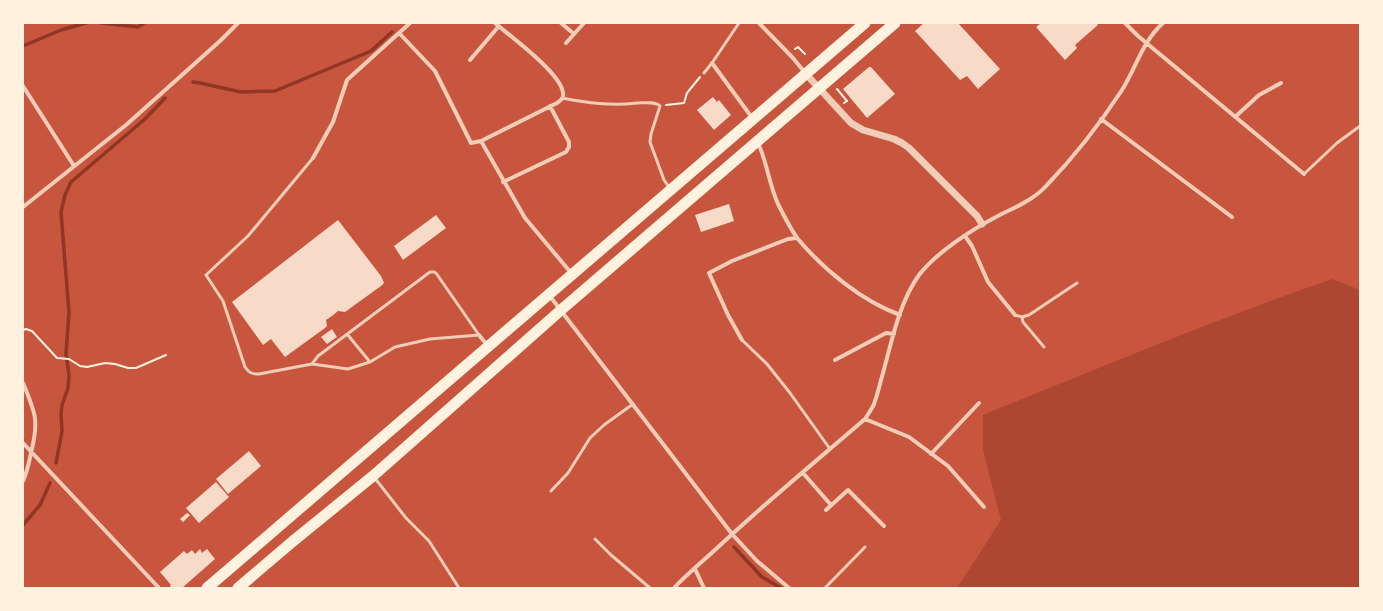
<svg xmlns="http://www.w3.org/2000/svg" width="1383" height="611" viewBox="0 0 1383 611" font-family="'Space Grotesk',sans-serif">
<rect width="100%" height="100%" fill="#c8553d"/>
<path fill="#ae4732" d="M 1332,279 L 1360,290 L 1360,588 L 957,588 L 1001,520 L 983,450 L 983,415 C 1099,368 1214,320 1332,279 Z"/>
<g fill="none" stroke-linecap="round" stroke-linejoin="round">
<path stroke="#8f3625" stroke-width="3.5" d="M 101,23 L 138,27 L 144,23
M 23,46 L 61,30 L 86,23
M 193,82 L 200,83 L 241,92 L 275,91 L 371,51 L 392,32
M 56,463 L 62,431 L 61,414 L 62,405 L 68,388 L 69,375 L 66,354 L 69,313 L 61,212 L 65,195 L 71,182 L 145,119 L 165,98
M 23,525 L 40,505 L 50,483
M 734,547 L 762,577 L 781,588"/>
</g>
<path fill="#f7dbc8" d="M 924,23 L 958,23 L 1000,69 L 978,89 L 967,76 L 960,80 L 915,31 Z
M 1041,23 L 1096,23 L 1098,25 L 1075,45 L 1077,48 L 1065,60 L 1036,27 Z
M 869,67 L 871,67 L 895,94 L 867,118 L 843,89 Z
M 713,97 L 717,102 L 719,100 L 731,115 L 714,130 L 697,110 Z
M 729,204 L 734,221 L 701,232 L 695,215 Z
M 436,215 L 446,228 L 403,260 L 394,246 Z
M 338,220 L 381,276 L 384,283 L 381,286 L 345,312 L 338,311 L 332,316 L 326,320 L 327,326 L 325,328 L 285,357 L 271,339 L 263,345 L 232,302 Z
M 332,329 L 337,337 L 327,344 L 321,337 Z
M 249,451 L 261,466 L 228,494 L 216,479 Z
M 216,482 L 229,497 L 199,523 L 186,508 Z
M 187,513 L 190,515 L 183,522 L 180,519 Z
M 200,549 L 202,553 L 207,549 L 215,559 L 182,588 L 171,588 L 170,586 L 171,585 L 160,572 L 184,551 L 187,554 L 192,550 L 195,554 Z"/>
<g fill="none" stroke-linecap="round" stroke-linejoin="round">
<path stroke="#fff3e0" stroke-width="2" d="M 795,49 L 798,47 L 805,54
M 837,89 L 847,101 L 844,103
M 666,105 L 684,103 L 687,93 L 700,77
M 23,330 L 26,329 L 32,331 L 57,358 L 69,359 L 80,366 L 87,367 L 105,363 L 115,364 L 128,368 L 136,368 L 166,355"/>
<path stroke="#f1ccb7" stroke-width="3" d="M 704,73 L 712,63 L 739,23
M 562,98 C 588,103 611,106 637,103 C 644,103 655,101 660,106 L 651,134 L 650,142 L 664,180 L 669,187
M 313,158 L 248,236 L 206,275 L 223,301 L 245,367 C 249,373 252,374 259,374 L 312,364 L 348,369 L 370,362 L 395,347 L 430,339 L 479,335
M 1304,174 L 1337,143 L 1360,126
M 1015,315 L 1022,317 L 1029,315 L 1077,283
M 1022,317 L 1023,322 L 1044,347
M 347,334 L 370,362
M 742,340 L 767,364 L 790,393 L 830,449
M 312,364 L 318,356 L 430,272 L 434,272 L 436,273 L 479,335
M 374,477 L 406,518 L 429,541 L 459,588
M 551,491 L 568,473 L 590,438 L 604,425 L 633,404
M 595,539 L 611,555 L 650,588
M 825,588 L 865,547"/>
<path stroke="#f1ccb7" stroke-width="4" d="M 561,23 L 574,34
M 759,23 L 793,58 L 806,74
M 1125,23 L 1138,36 L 1304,174
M 400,34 L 435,71 L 471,143 L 481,141 L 557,103 C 561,100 564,98 563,93 C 561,73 511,37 495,23
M 566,43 L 584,23
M 470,60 L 499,26
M 712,63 L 753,119
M 23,86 L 74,166
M 1235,117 L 1259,95 L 1281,83
M 1101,119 L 1232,217
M 481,141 L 525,218 L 572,274
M 758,143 C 767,162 769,184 778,204 C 783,214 791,230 798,239 C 824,270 862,301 900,315
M 313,158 L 333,122 L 347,80 L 410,23
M 503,182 L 566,152 L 569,147 L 569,142 L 550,106
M 23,207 L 126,125 L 220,41 L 238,23
M 965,236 L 972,246 L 988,282 L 1015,315
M 549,295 L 732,534 L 757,561 L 789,588
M 479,335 L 487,345
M 742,340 L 728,315 L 709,273 L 732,261 L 788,239 L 797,238
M 835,360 L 886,333 L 894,334
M 23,383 C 36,414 39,421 31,453 C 29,463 27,472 23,481
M 865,419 L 909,437 L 948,466 L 984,507
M 23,443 L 159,588
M 931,454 L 979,403
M 803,473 L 831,505
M 826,510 L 848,490 L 884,526
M 695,569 L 704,588
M 674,588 C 687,574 702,562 716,549 C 764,504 815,462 865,419 C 868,414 872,409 874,404 C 877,396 879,388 881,380 C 891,346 898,304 919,275 C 936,253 971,230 996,217 C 1013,208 1034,200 1047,185 C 1074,157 1101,122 1122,90 C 1137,66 1142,42 1163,23"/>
<path stroke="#f1ccb7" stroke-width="7" d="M 806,74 L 851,123 L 863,130 L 894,139 L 902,143 L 909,148 L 977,216 L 982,224"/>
<path stroke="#fff3e0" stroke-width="11" d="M 207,588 L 865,23
M 238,588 L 292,542 L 373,476 L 561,310 L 895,23"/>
</g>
<rect width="1383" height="611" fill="none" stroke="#fff3e0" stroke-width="48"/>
</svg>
